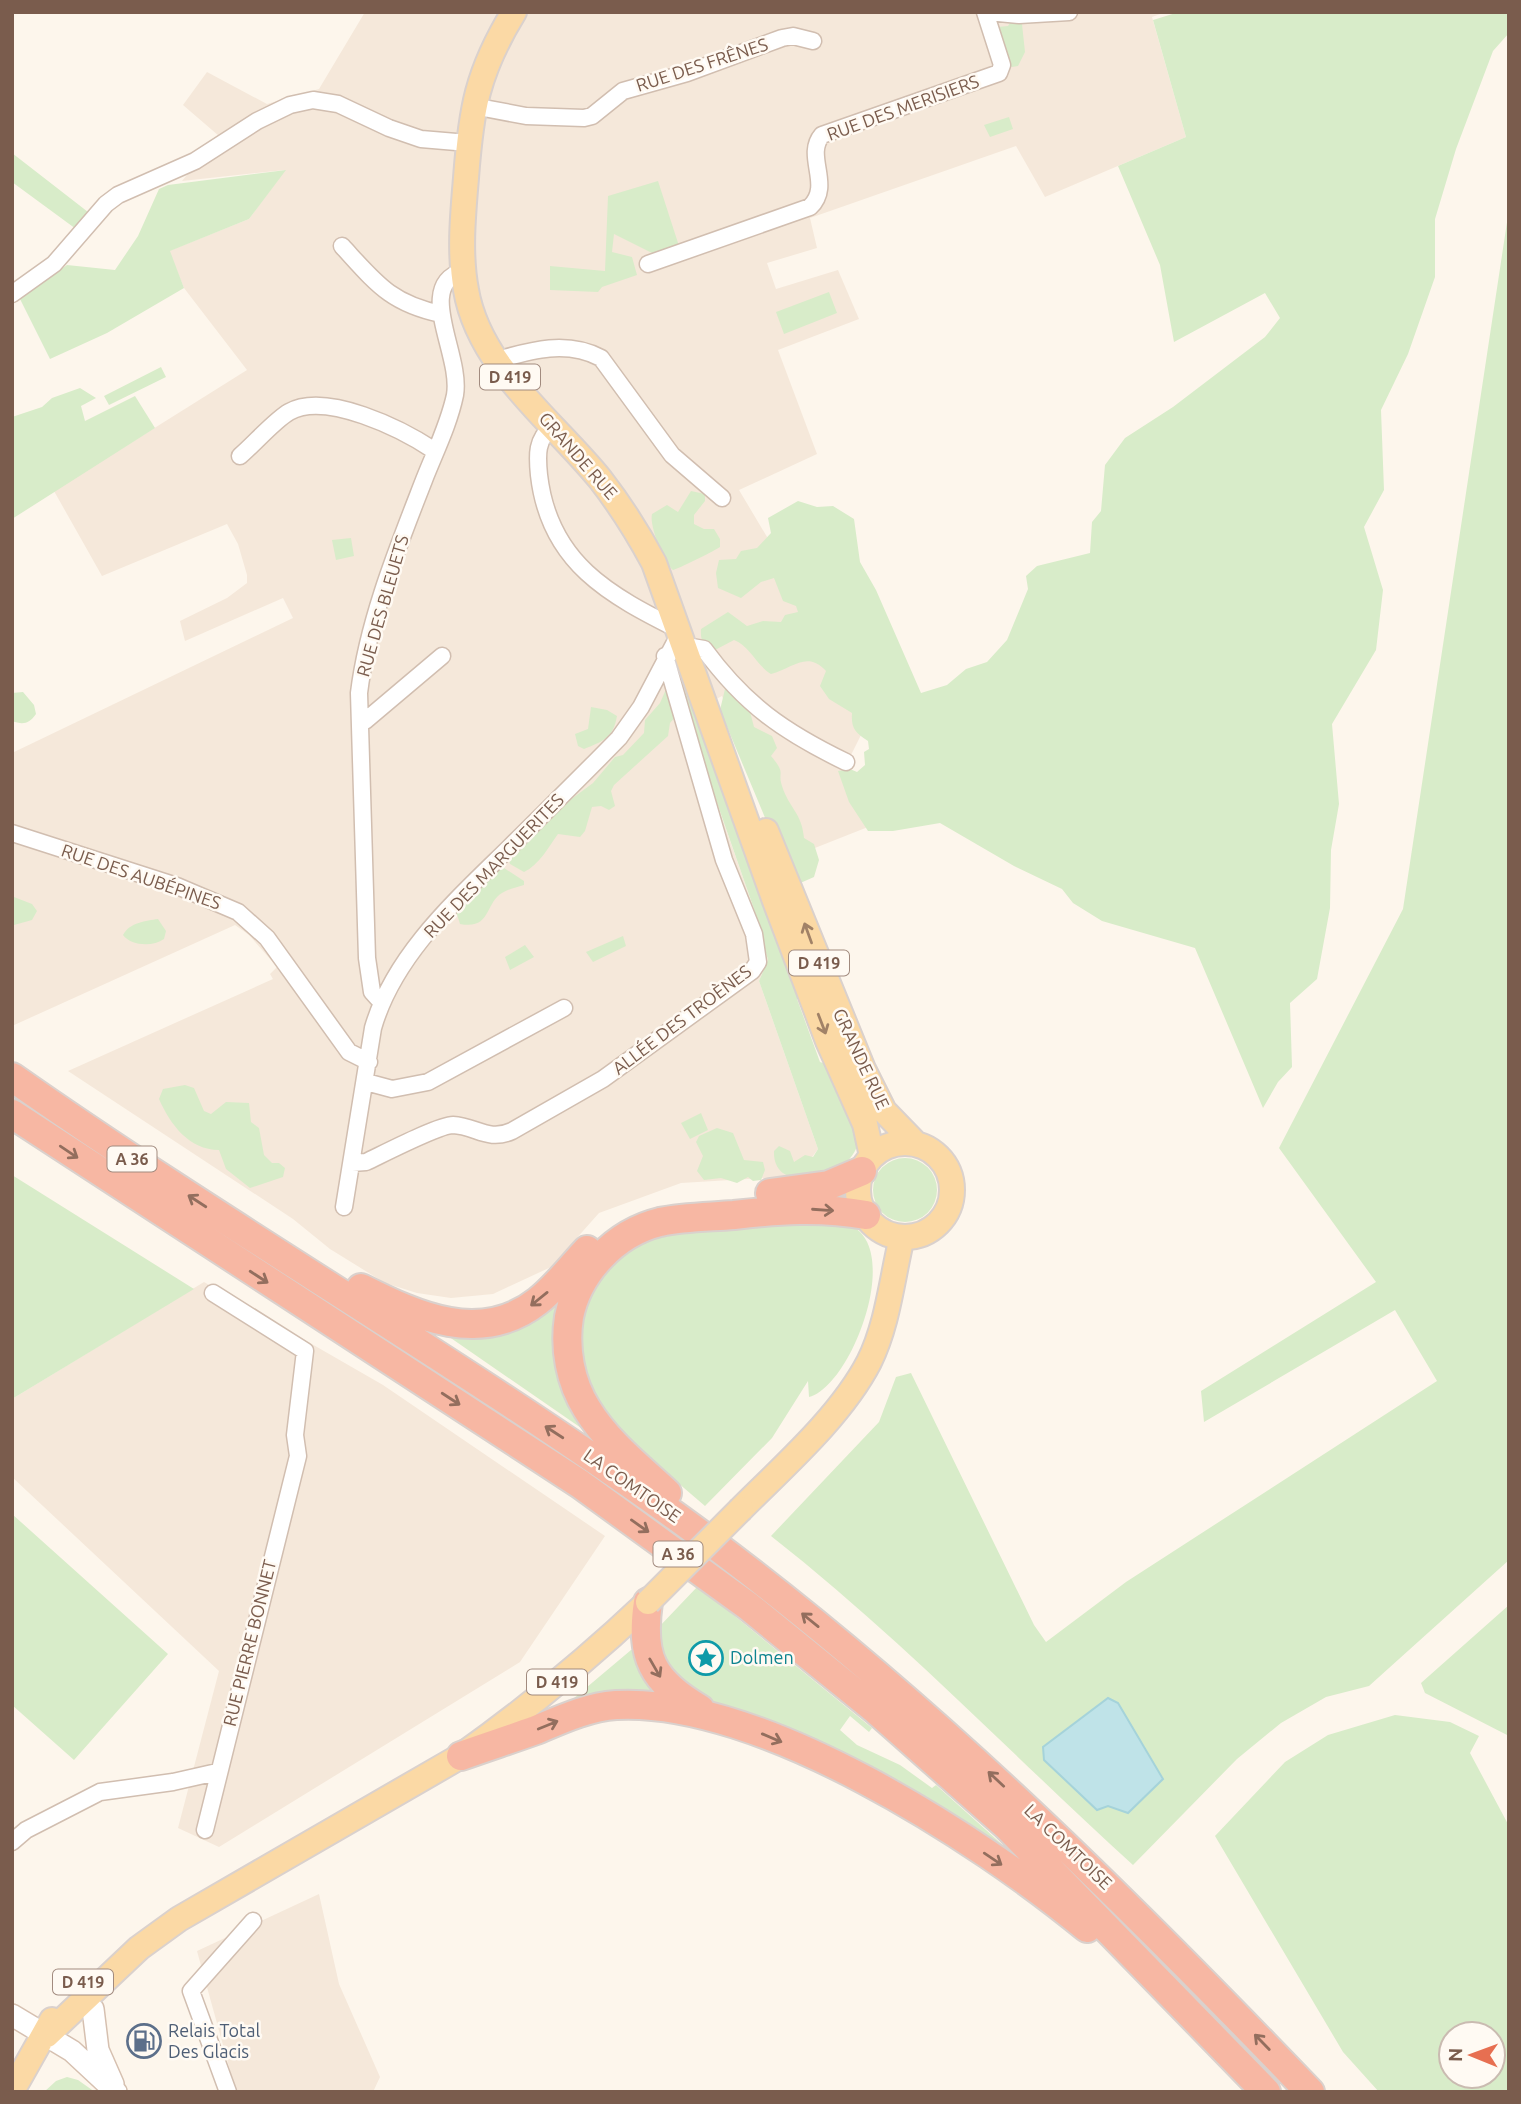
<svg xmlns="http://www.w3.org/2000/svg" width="1521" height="2104" viewBox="0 0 1521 2104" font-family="Ubuntu,sans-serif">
<rect width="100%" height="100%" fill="#fdf6ec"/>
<path fill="#f5e8da" d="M 365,12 L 1166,12 L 1152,17 L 1186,137 L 1045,197 L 1016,146 L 810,218 L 817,248 L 767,263 L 776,289 L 838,270 L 859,319 L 778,350 L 817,454 L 739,490 L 872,713 L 844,769 L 868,827 L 787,859 L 722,696 L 686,715 L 754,909 L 768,960 L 759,981 L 818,1149 L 798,1176 L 681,1183 L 599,1213 L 551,1267 L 493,1294 L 451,1298 L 417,1293 L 385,1283 L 330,1249 L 293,1219 L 68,1071 L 273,979 L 270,974 L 277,967 L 249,935 L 235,925 L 12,1026 L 12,753 L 293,618 L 283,598 L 185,641 L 180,621 L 227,598 L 247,583 L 247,575 L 238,544 L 227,524 L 102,576 L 54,491 L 247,370 L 184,288 L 169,251 L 249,219 L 285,170 L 182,181 L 219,136 L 183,105 L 207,72 L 267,104 L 319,89 Z
M 204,1282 L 383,1385 L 605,1536 L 520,1662 L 219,1847 L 178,1828 L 219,1671 L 12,1477 L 12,1399 Z
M 319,1894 L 339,1984 L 380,2077 L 373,2092 L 236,2092 L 197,1951 Z"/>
<path fill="#d8ecc9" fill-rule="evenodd" d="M 1179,12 L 1509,12 L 1509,33 L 1493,51 L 1456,149 L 1435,219 L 1435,277 L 1408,354 L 1381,410 L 1384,490 L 1364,527 L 1383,590 L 1376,650 L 1332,724 L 1339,804 L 1331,850 L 1330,908 L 1317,979 L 1290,1003 L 1292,1067 L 1278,1082 L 1263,1108 L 1195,948 L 1102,921 L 1073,903 L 1062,889 L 1014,866 L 940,823 L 893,831 L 868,831 L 849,802 L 838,771 L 850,769 L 857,772 L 865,765 L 864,752 L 869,749 L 868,741 C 855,733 851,728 852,713 L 829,699 L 820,686 L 826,671 C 807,650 792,669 771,674 C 756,665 750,646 734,640 L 715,650 C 704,646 700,642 701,629 L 728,612 L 747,626 L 763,621 L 781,622 L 785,615 L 798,612 L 796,606 L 783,601 L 774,578 L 761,582 L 741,598 L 718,588 L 716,573 L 719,560 L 736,559 L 741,551 L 757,548 L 771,533 L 768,518 L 798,501 L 817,507 L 833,506 L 854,519 L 860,562 L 876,590 L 921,693 L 947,685 L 966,669 L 987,662 L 1007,640 L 1028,589 L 1026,576 L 1037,566 L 1090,553 L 1092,522 L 1101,511 L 1105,465 L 1125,438 L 1173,407 L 1265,337 L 1280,318 L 1265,293 L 1174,342 L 1160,265 L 1118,166 L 1186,137 L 1153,20 Z
M 1012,20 L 1022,24 L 1025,52 L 1018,66 L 1012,67 L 1009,65 L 998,27 L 1008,26 Z
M 1009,117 L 1013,129 L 990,137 L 984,125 Z
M 12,153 L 88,212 L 76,229 L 12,182 Z
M 286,170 L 249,219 L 170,251 L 184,288 L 107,333 L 50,359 L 20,299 L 67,265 L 115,270 L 138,236 L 159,189 L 168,185 Z
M 658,181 L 679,246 L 654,254 L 614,234 L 612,252 L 632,257 L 637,275 L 602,287 L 598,292 L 550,290 L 550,266 L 605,271 L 608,196 Z
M 1509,209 L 1509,1560 L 1369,1686 L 1326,1697 L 1281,1723 L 1237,1759 L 1133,1865 C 1012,1755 900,1637 771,1536 L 879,1422 L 896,1377 L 911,1373 L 1034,1625 L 1046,1642 L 1126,1582 L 1437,1381 L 1395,1310 L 1204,1422 L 1201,1391 L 1376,1282 L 1279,1148 L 1403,909 Z
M 829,292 L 837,313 L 784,334 L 776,312 Z
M 161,367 L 166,377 L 109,405 L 104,396 Z
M 80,388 L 96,398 L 81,406 L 85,421 L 135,396 L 155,428 L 12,519 L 12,417 L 42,407 L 52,398 Z
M 691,491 L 705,494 L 705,501 L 694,515 L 694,524 L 704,529 L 714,529 L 720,539 L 720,547 C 718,549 676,570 673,570 C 664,562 649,526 652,514 L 667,505 L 678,512 Z
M 351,538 L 354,556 L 336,560 L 332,540 Z
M 683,673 L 803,993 L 797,999 L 820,1062 L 829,1065 C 835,1079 859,1129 858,1141 C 855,1177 772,1199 774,1151 L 779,1146 L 790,1151 L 794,1162 L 805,1155 L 813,1157 L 818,1149 L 759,981 L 768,960 L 754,909 L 683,705 L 676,677 Z
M 667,687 L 676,716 L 670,723 L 668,736 L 614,785 L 611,791 L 615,806 L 609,810 L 601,806 L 592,807 L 585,831 L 580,837 L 558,834 C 548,848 539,865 524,872 L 510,864 L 508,857 L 558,809 L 593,783 L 615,757 L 623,755 L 644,733 L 645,720 L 660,703 Z
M 730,688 L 748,704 L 754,727 L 772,736 L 777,748 L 771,756 C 787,775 777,771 782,786 C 789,808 802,813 804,838 L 814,844 L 819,860 L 814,877 L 798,884 L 786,868 L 720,710 L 725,689 Z
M 23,692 L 34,705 L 36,714 C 29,724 23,725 12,721 L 12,693 Z
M 591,707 L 607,710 L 617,716 C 613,738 604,741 584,749 L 578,746 L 575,734 L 588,729 Z
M 504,868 L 524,881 L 524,885 C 518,887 508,889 502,893 C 485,903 491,930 460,924 L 456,911 L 498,869 Z
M 12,892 L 14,897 L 32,904 L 37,911 L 32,920 L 14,925 L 12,944 Z
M 158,919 L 166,931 L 164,939 C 153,947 131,946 123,935 C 130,922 146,921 158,919 Z
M 623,936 L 626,946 L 593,962 L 586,952 Z
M 525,945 L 534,957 L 510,970 L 505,957 Z
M 185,1085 L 194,1088 L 204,1111 L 211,1114 L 226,1102 L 249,1103 L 251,1122 L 259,1128 L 264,1155 L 272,1163 L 279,1163 L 285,1168 L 283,1177 L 250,1188 L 226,1169 L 219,1150 C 189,1150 170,1124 159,1099 L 163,1089 Z
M 701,1113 L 708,1130 L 690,1139 L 681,1123 Z
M 717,1128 L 733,1133 L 744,1160 L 763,1162 L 765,1170 L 761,1180 L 753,1181 L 748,1177 L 737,1183 L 721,1178 L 704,1180 L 697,1171 L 703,1156 L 696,1142 L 699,1136 Z
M873 1190a32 32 0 1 1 64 0a32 32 0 1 1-64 0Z
M 12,1175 L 194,1289 L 12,1399 Z
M 775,1223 C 793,1224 834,1219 849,1225 C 904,1246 852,1386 809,1397 L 808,1381 L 772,1438 L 705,1506 L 621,1434 L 587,1390 L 576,1332 L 591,1284 L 603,1265 L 663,1230 Z
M 567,1282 L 589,1428 L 584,1430 L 445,1334 Z
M 12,1514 L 168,1654 L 74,1760 L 12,1705 Z
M 698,1586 L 872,1728 L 869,1732 L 850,1716 L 840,1730 L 857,1745 L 900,1765 L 932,1788 L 936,1785 L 1036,1875 L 748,1717 L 700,1698 L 662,1669 L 658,1628 Z
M 1509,1605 L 1509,1736 L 1425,1693 L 1421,1683 Z
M 631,1650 L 635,1650 L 664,1696 L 561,1709 Z
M 1395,1715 L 1450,1722 L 1479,1736 L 1470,1753 L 1509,1826 L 1509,2092 L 1379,2092 L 1343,2052 L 1215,1836 L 1285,1762 L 1328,1735 ZM 1451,2034 L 1493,2034 L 1493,2076 L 1451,2076 Z
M 67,2077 L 78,2080 L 95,2092 L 44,2092 L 56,2081 Z"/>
<path fill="#bfe3e8" stroke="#a5d3da" stroke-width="2" d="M 1108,1698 L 1118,1703 L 1163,1779 L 1128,1813 L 1108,1806 L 1097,1810 L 1044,1760 L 1043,1747 Z"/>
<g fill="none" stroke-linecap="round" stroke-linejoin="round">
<g stroke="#d1beb0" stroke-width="19">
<path id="street" d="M 988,12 L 1019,15 L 1069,12
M 473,106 L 526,116 L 584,118 L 592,116 L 623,91 L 687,73 L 782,38 L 793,36 L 813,41
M 342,246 C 376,283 390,303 441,314
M 648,264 L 810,207 C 833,185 804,156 822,135 L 999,73 L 1002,65 L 985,12
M 12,294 L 54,264 L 106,204 L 118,195 L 195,161 L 257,121 L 290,105 L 313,100 L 338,104 L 389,128 L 421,139 L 468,143
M 497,360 C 532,350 567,340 601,358 L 672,455 L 722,498
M 240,456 C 254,444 275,420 289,412 C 326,391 402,429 435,451
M 686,646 L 704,649 C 745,705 784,732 846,762
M 360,722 L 365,721 L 442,656
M 12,833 L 177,886 L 238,912 L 267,938 L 349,1052 L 369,1062
M 381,1002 L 372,992 L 367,958 L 359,693 C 368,620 398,547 424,480 C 435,452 449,424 455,395 C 462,354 414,286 463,271
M 366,1082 L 392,1089 L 428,1082 L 564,1008
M 352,1163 L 366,1162 C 383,1154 439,1125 453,1125 C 476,1126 488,1142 512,1131 L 603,1079 L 752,971 L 758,962 L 754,934 L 724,860 L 665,656
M 344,1207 L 373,1028 C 394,955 456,900 509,848 C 546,811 583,775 619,738 L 641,707 L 681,631 C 609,595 549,563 539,475 C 537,455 536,439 553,426
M 205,1830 L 298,1456 L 295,1435 L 305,1351 L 213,1293
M 12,1842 L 26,1830 L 100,1792 L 173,1782 L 217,1772
M 228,2092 L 191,1991 L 253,1921"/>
</g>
<g stroke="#d6c0b0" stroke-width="24">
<path id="secondary" d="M 93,2009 L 98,2050 L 113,2084
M 12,2015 L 72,2051 L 116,2092"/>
</g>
<g stroke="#dad1cd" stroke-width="28">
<path id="primary" d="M 514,12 C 477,72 471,110 466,178 C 463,214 459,254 466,290 C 479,367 553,421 600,479 C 621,506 638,533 654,563 L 775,901 L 828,1041 L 865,1124 L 872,1156
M 766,831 L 863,1069 L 884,1111 L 916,1144
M858 1190a47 47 0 1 1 94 0a47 47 0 1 1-94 0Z
M 741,1509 C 784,1466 841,1416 869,1362 C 888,1324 892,1278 902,1237
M 47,2035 L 139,1948 L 179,1919 L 461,1756 C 527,1709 589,1658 648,1602
M 12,2091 L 52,2020"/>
</g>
<g stroke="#dad1cd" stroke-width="32">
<path id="highway" d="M 12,1077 C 230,1230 461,1362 677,1517 C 909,1685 1112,1886 1310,2092
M 12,1114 L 580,1484 L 748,1606 L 876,1710 L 1007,1826 L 1266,2092
M 770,1193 L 829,1185 L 862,1171
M 361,1288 C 417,1316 481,1346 538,1301 C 557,1286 571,1267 587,1250
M 667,1493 C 639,1467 607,1442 587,1409 C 570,1382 564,1348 569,1317 C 578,1272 615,1233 660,1222 C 683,1217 709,1217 734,1215 C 778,1210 821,1207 866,1215
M 648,1602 C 640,1657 652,1681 700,1709
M 461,1756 C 486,1747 511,1739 536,1730 C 562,1719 588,1707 616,1705 C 760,1697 978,1838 1087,1928"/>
</g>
<use href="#street" stroke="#fff" stroke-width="16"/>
<use href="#secondary" stroke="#fff" stroke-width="21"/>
<use href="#primary" stroke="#fbd9a5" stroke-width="24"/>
<use href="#highway" stroke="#f7b7a3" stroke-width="28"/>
<g stroke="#dad1cd" stroke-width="28" stroke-linecap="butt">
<path id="primary-bridge" d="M 648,1602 L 741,1509"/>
</g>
<use href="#primary-bridge" stroke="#fbd9a5" stroke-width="24"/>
</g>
<defs><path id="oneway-shaft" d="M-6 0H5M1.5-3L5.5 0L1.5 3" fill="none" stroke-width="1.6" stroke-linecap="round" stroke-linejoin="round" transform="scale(1.75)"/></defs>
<g stroke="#a18267">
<use href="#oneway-shaft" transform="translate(808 933) rotate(-110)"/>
<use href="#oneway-shaft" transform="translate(822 1024) rotate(69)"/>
</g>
<g stroke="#936e5e">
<use href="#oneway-shaft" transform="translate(69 1152) rotate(34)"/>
<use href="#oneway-shaft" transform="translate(197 1201) rotate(-147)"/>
<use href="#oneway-shaft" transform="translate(823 1210) rotate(4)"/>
<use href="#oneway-shaft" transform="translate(259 1277) rotate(33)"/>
<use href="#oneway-shaft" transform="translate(539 1299) rotate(141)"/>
<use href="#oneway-shaft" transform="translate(451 1399) rotate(33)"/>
<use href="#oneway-shaft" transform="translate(554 1432) rotate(-147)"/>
<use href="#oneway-shaft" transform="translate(640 1526) rotate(35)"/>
<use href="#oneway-shaft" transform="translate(810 1620) rotate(-141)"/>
<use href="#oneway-shaft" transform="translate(655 1668) rotate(60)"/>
<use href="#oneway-shaft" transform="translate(548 1725) rotate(-22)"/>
<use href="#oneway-shaft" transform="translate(772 1738) rotate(23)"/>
<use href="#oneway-shaft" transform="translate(996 1779) rotate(-137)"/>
<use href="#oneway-shaft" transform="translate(993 1859) rotate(34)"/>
<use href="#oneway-shaft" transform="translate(1262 2042) rotate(-134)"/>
</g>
<defs>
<g id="sight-ring" transform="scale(1.75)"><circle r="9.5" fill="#fffaf3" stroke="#0f9aa8" stroke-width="1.5"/><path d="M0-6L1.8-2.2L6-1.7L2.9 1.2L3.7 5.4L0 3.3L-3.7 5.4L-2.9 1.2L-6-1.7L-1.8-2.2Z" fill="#0f9aa8"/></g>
<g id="fuel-ring" transform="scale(1.75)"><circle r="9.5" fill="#fffaf3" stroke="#5c6f8a" stroke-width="1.5"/><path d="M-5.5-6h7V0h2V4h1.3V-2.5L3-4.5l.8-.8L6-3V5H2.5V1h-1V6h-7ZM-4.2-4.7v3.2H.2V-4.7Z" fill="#5c6f8a"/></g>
</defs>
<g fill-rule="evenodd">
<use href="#sight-ring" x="706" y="1658"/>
<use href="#fuel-ring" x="144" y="2041"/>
</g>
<g text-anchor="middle" stroke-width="5" stroke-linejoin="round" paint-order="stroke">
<g fill="#fffaf3" stroke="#a28b7f" stroke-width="2">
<rect x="480" y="364.5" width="60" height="25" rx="5"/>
<rect x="789" y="950.5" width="60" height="25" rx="5"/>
<rect x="107.5" y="1146.5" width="49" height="25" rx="5"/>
<rect x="653.5" y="1541.5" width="49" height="25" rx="5"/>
<rect x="527" y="1669.5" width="60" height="25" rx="5"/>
<rect x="53" y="1969.5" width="60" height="25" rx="5"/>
</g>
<g font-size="16" font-weight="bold" fill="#7a5c4d">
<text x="510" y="383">D 419</text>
<text x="819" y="969">D 419</text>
<text x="132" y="1165">A 36</text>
<text x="678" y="1560">A 36</text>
<text x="557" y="1688">D 419</text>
<text x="83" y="1988">D 419</text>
</g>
<g font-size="18" fill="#7a5c4d" stroke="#fffaf3">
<text transform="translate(702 65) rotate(-18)" y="6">RUE DES FRÊNES</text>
<text transform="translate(903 108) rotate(-20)" y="6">RUE DES MERISIERS</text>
<text transform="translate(578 456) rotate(49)" y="6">GRANDE RUE</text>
<text transform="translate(383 606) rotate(-74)" y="6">RUE DES BLEUETS</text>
<text transform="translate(494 866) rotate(-46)" y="6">RUE DES MARGUERITES</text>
<text transform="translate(141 877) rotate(19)" y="6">RUE DES AUBÉPINES</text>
<text transform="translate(682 1020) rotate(-37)" y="6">ALLÉE DES TROÈNES</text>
<text transform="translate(861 1059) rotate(65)" y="6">GRANDE RUE</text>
<text transform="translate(632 1486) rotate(35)" y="6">LA COMTOISE</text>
<text transform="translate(250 1643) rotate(-76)" y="6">RUE PIERRE BONNET</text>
<text transform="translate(1068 1847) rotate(44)" y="6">LA COMTOISE</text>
</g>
<g font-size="18" fill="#0d838f" stroke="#fffaf3" text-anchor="start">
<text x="730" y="1664">Dolmen</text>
</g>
<g font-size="18" fill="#4e5e75" stroke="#fffaf3" text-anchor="start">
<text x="168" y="2037">Relais Total<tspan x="168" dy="21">Des Glacis</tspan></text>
</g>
</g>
<rect width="1521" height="2104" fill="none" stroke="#7a5c4d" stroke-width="28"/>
<g transform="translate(1472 2055) rotate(271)"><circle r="33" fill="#fffaf3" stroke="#cabbb1" stroke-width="2"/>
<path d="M0-5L12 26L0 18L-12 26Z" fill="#e76f51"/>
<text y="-10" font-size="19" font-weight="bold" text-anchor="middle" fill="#7a5c4d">N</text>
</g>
</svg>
